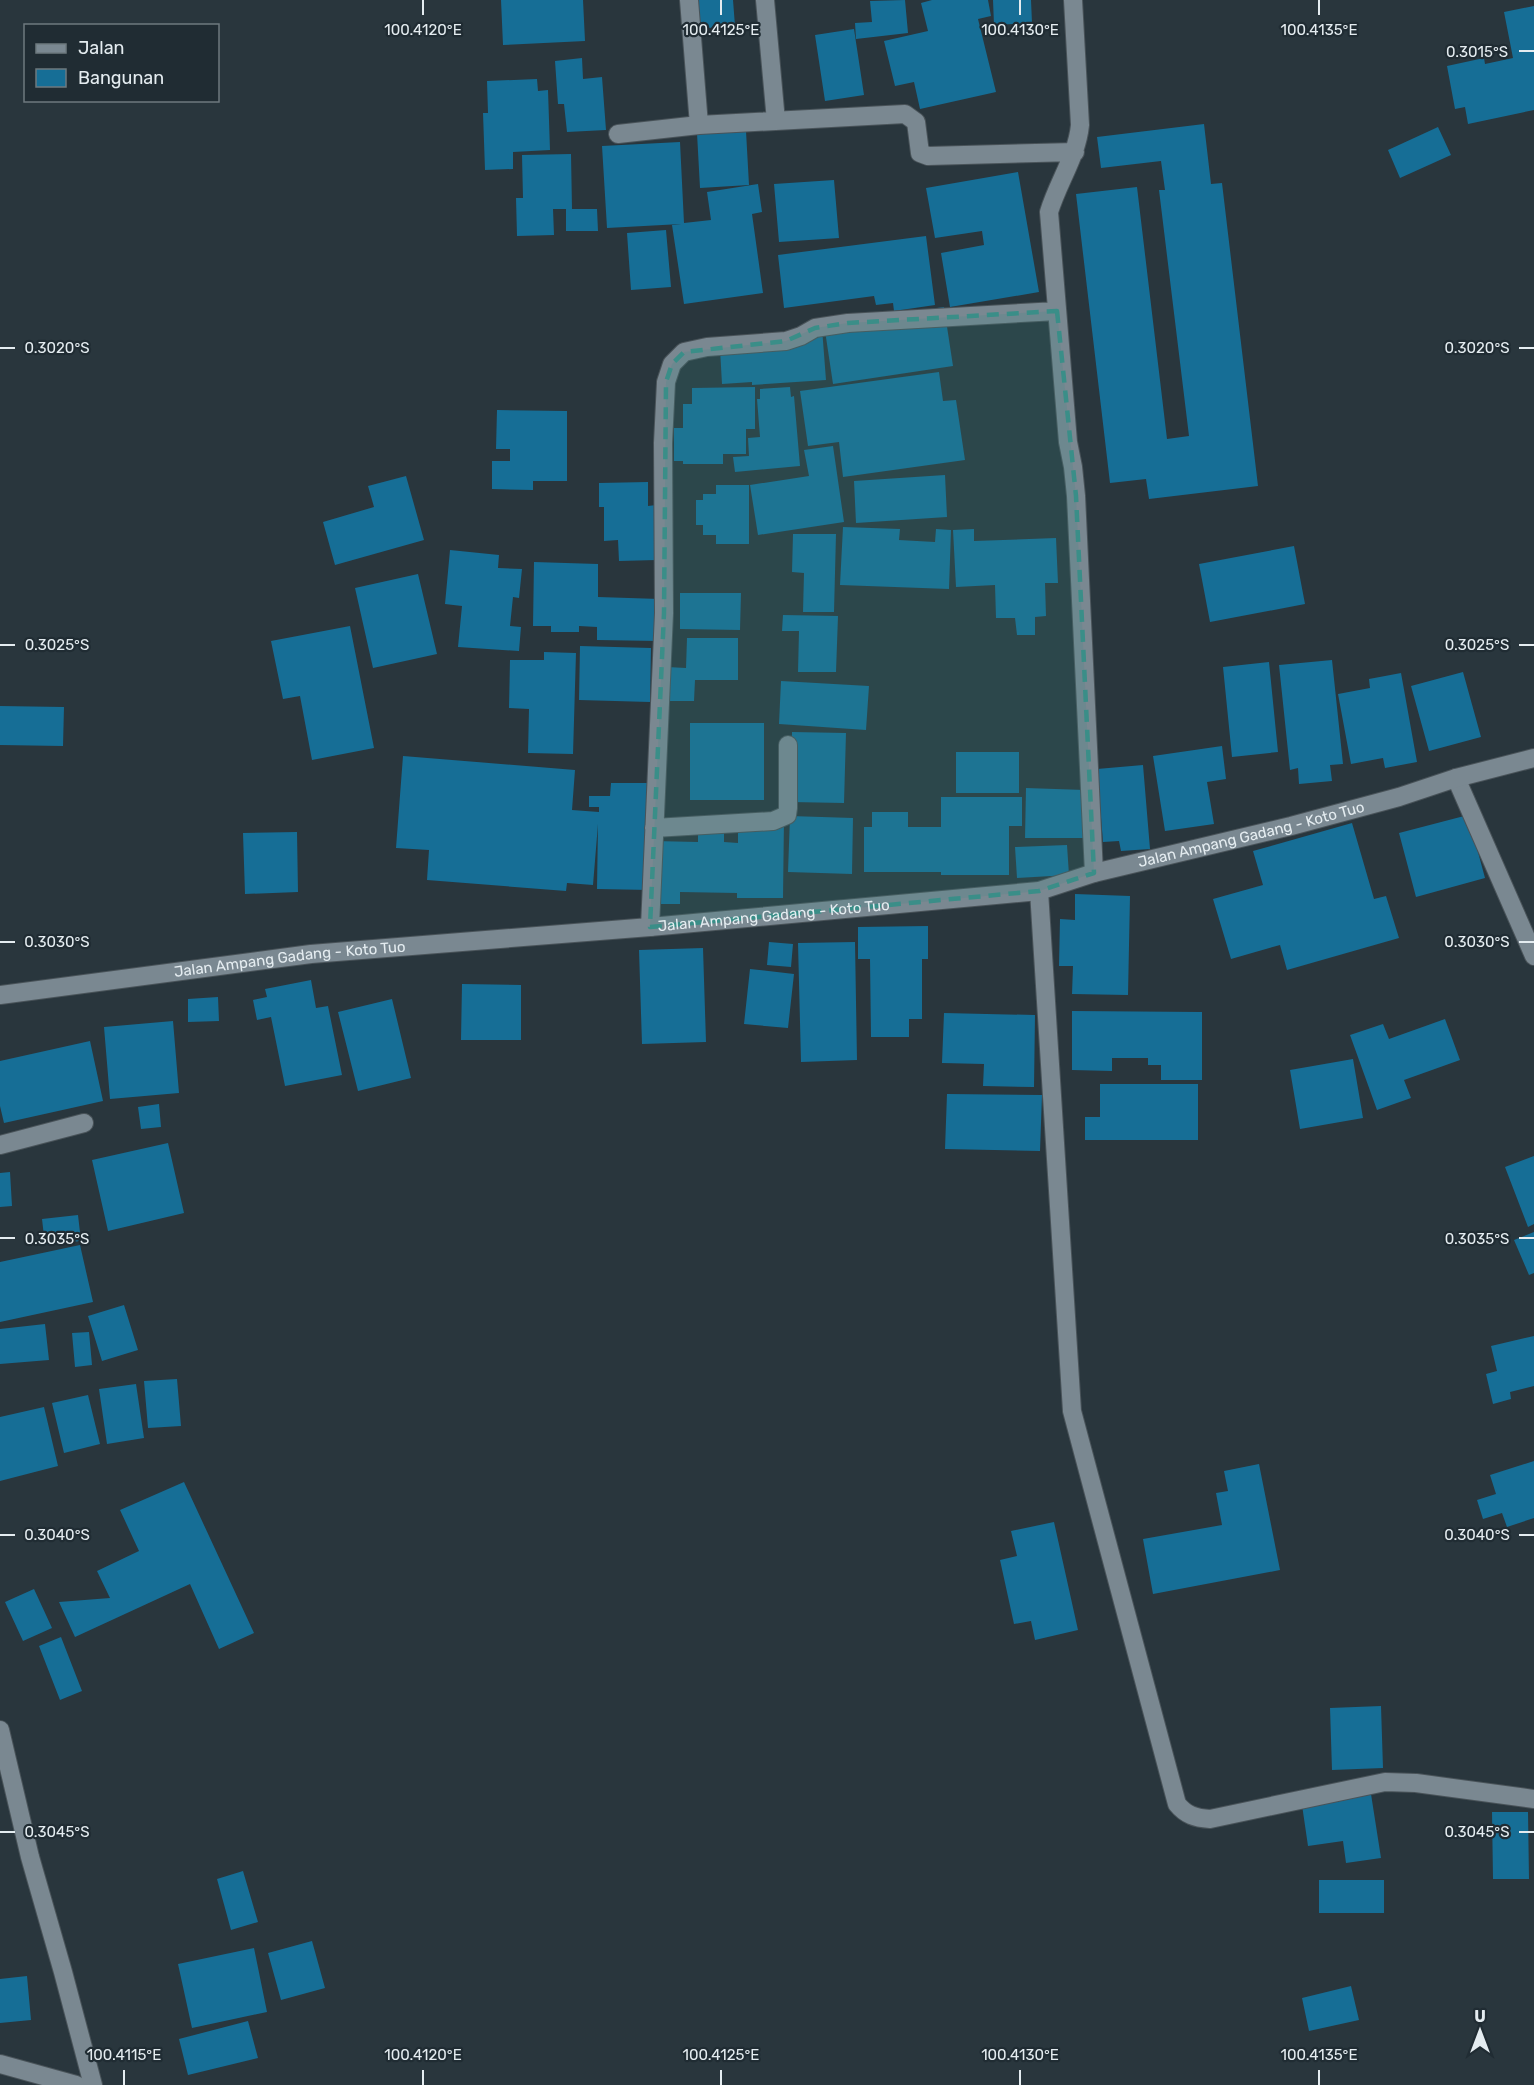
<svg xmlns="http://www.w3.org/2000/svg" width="1534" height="2085" viewBox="0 0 1534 2085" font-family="Rubik,sans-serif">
<rect width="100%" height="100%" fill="#29363d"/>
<path fill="#166e96" d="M 501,0 L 583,0 L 585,41 L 503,45 Z
M 696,0 L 733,0 L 735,26 L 695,29 Z
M 905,0 L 908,33 L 856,39 L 855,23 L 872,22 L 870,1 Z
M 932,0 L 988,0 L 991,16 L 978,19 L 996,92 L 920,109 L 914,82 L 895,86 L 884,41 L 928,31 L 921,3 Z
M 993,0 L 1031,0 L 1032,23 L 994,25 Z
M 1534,6 L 1534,110 L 1468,124 L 1465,107 L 1455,109 L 1447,66 L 1484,58 L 1485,64 L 1513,58 L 1504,12 Z
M 854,29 L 864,95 L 825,101 L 815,35 Z
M 582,58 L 583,79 L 602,77 L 606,130 L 567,132 L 564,104 L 558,104 L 555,61 Z
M 537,79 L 538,91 L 548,90 L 550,150 L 513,152 L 513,169 L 485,170 L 483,113 L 488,113 L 487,81 Z
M 1204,124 L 1211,184 L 1222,183 L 1258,486 L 1149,499 L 1146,479 L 1110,483 L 1076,194 L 1137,187 L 1167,439 L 1189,436 L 1159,190 L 1165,190 L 1161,161 L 1101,168 L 1097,137 Z
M 1438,127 L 1451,155 L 1400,178 L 1388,150 Z
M 746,131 L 749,185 L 700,188 L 697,133 Z
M 680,142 L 684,223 L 711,220 L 707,192 L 758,184 L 762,212 L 752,214 L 763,293 L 684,304 L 672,225 L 681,224 L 607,228 L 602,146 Z
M 571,154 L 572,209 L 597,209 L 598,231 L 566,231 L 566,209 L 553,209 L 554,235 L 517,236 L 516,198 L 523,198 L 522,155 Z
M 1018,172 L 1039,292 L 950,307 L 941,253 L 984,245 L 982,231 L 935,238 L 926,188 Z
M 834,180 L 839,238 L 779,242 L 774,184 Z
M 666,230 L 671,287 L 631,290 L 627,233 Z
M 926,236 L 935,305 L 894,311 L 893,303 L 876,305 L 874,296 L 784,308 L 778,255 Z
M 944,307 L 953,366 L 833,384 L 824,324 Z
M 822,328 L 826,380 L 752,385 L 752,382 L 722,384 L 720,349 L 787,341 L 786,331 Z
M 939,372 L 943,401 L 956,400 L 965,460 L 843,477 L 839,442 L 808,446 L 800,391 Z
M 755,387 L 755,429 L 746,429 L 746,454 L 723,454 L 723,464 L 683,464 L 683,461 L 674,461 L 674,428 L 683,428 L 683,404 L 692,404 L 692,388 Z
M 790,387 L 791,397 L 794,396 L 800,466 L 735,472 L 733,457 L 749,456 L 748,438 L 760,437 L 757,399 L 760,399 L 760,389 Z
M 497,410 L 567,411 L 567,481 L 533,481 L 533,490 L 492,489 L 492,461 L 510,461 L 510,449 L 496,449 Z
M 833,446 L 844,522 L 758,535 L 750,485 L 809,476 L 804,450 Z
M 945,475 L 947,517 L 856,523 L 854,481 Z
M 406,476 L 424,540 L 335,565 L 323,522 L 374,507 L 368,486 Z
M 648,482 L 648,506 L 656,505 L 657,560 L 619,561 L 618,540 L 604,541 L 604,507 L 599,507 L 599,483 Z
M 716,485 L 749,485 L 749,544 L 716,544 L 716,535 L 703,535 L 703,525 L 696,525 L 696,500 L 703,500 L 703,494 L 716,494 Z
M 843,527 L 900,529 L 899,540 L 935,542 L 936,529 L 951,530 L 949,589 L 840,585 Z
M 974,529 L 974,541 L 1056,538 L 1058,583 L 1045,583 L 1046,616 L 1035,617 L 1035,635 L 1017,635 L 1015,618 L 996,618 L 995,585 L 956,587 L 953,530 Z
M 793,534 L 836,534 L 834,612 L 803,612 L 804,573 L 792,572 Z
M 1294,546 L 1305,604 L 1210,622 L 1199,564 Z
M 450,550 L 499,555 L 498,568 L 522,569 L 519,598 L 513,597 L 510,626 L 521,627 L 519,651 L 458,647 L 462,606 L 445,604 Z
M 534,562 L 598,564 L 598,597 L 660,599 L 659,641 L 597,640 L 597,627 L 579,626 L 579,632 L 551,632 L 551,626 L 533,626 Z
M 418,574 L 437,654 L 373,668 L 355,588 Z
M 680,593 L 741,593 L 740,630 L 680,629 Z
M 783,615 L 838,616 L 836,672 L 798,672 L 799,631 L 782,631 Z
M 350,626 L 374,748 L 312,760 L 300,696 L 283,699 L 271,641 Z
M 687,638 L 738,638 L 738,680 L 695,680 L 694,701 L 666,701 L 667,667 L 686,668 Z
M 580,646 L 651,648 L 650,702 L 579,700 Z
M 544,652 L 576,653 L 573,754 L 528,753 L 529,709 L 509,708 L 510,660 L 544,660 Z
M 1332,660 L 1343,764 L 1330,765 L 1332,781 L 1299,784 L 1298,768 L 1290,770 L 1279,665 Z
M 1269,662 L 1278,752 L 1232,757 L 1223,667 Z
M 1463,672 L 1481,737 L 1429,751 L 1411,686 Z
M 1401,673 L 1417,762 L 1385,768 L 1383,758 L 1351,764 L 1338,694 L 1370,688 L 1369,679 Z
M 781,681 L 869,686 L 866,730 L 779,724 Z
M 0,706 L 64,707 L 63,746 L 0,745 Z
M 690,723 L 764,723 L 764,800 L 690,800 Z
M 792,732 L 846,733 L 844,803 L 791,802 Z
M 1222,746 L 1226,779 L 1207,782 L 1214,824 L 1165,831 L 1153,756 Z
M 956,752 L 1019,752 L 1019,793 L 956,793 Z
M 403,756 L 575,770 L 572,810 L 599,812 L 599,807 L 589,807 L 589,796 L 610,796 L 611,783 L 650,783 L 650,890 L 597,889 L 598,824 L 593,885 L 567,883 L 566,891 L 427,880 L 429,850 L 396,848 Z
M 1143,765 L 1150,849 L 1121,851 L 1119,841 L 1103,842 L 1097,769 Z
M 1026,788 L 1085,790 L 1084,838 L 1025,838 Z
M 941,797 L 1022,797 L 1022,826 L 1009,826 L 1009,875 L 941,875 L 941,872 L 864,872 L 864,827 L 872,827 L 872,812 L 908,812 L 908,827 L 941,827 Z
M 1468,815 L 1485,878 L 1416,897 L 1399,833 Z
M 790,816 L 853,818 L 852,874 L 788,872 Z
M 738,817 L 784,818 L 783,898 L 737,898 L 737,893 L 680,892 L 680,904 L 652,904 L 653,841 L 698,842 L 698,829 L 724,829 L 724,842 L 738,843 Z
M 1352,823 L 1374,899 L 1386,896 L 1399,938 L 1287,970 L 1280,945 L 1231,959 L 1213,899 L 1263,885 L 1253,851 Z
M 297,832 L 298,892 L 245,894 L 243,833 Z
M 1067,845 L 1069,875 L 1017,878 L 1015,847 Z
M 1075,894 L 1130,896 L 1128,995 L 1072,994 L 1073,966 L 1059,966 L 1060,919 L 1075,920 Z
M 928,926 L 928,959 L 922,959 L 922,1019 L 909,1019 L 909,1037 L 871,1037 L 870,959 L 858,959 L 858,927 Z
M 769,942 L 793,944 L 791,967 L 767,965 Z
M 855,942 L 857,1060 L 801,1062 L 798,943 Z
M 703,948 L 706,1042 L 642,1044 L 639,950 Z
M 750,969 L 794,974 L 788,1028 L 744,1024 Z
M 311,980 L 316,1008 L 328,1006 L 342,1075 L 285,1086 L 271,1017 L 257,1020 L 253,1000 L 267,997 L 265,989 Z
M 462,984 L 521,985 L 521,1040 L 461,1040 Z
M 218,997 L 219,1021 L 188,1022 L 188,999 Z
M 392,999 L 411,1078 L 358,1091 L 338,1012 Z
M 1072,1011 L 1202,1012 L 1202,1080 L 1161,1080 L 1161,1065 L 1148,1065 L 1148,1058 L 1112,1058 L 1112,1071 L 1072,1070 Z
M 944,1013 L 1035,1015 L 1034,1087 L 983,1086 L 984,1064 L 942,1063 Z
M 1445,1019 L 1460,1060 L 1404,1080 L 1411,1098 L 1377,1110 L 1350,1035 L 1383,1024 L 1389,1039 Z
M 173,1021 L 179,1093 L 110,1099 L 104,1027 Z
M 90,1041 L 103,1101 L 4,1123 L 0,1106 L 0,1061 Z
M 1353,1059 L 1363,1118 L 1300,1129 L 1290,1070 Z
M 1100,1084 L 1198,1084 L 1198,1140 L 1085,1140 L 1085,1117 L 1100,1117 Z
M 947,1094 L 1042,1095 L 1040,1151 L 945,1149 Z
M 159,1104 L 161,1127 L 141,1129 L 138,1107 Z
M 168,1143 L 184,1213 L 108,1231 L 92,1160 Z
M 1534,1156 L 1534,1224 L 1528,1227 L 1505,1167 Z
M 10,1172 L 12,1206 L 0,1207 L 0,1173 Z
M 78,1215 L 81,1241 L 45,1245 L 42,1219 Z
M 1534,1232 L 1534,1273 L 1529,1275 L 1514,1240 Z
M 80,1245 L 93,1302 L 0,1322 L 0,1262 Z
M 124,1305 L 138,1350 L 102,1361 L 88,1316 Z
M 45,1324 L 49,1360 L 0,1364 L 0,1329 Z
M 89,1332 L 92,1365 L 75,1367 L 72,1333 Z
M 1534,1336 L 1534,1386 L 1510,1392 L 1511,1399 L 1493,1404 L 1486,1374 L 1497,1371 L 1491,1346 Z
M 177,1379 L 181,1426 L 148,1428 L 144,1381 Z
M 136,1384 L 144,1438 L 107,1444 L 99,1389 Z
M 88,1395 L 100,1444 L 64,1453 L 52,1403 Z
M 44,1407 L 58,1466 L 0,1481 L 0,1417 Z
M 1534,1461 L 1534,1518 L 1507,1527 L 1502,1513 L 1483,1519 L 1477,1500 L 1496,1494 L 1490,1475 Z
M 1259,1464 L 1280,1570 L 1153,1594 L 1143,1539 L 1222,1525 L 1216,1493 L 1228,1491 L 1224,1471 Z
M 184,1482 L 254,1633 L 219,1649 L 190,1584 L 75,1637 L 59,1602 L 110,1598 L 97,1571 L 139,1551 L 120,1510 Z
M 1054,1522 L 1078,1630 L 1035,1640 L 1031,1621 L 1014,1624 L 1000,1560 L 1017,1556 L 1011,1531 Z
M 34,1589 L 52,1628 L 23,1641 L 5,1602 Z
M 61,1637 L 82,1691 L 60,1700 L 39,1646 Z
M 1381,1706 L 1383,1768 L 1332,1770 L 1330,1708 Z
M 1371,1794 L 1381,1858 L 1346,1863 L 1343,1841 L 1308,1846 L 1302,1805 Z
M 1492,1812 L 1528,1812 L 1529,1879 L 1493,1879 Z
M 243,1871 L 258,1922 L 231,1930 L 217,1879 Z
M 1319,1880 L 1384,1880 L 1384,1913 L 1319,1913 Z
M 312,1941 L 325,1988 L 281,2000 L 268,1953 Z
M 254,1948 L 267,2012 L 192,2028 L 178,1964 Z
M 27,1976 L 31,2020 L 0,2023 L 0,1979 Z
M 1351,1986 L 1359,2020 L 1309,2031 L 1302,1998 Z
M 248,2021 L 258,2058 L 188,2075 L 179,2039 Z"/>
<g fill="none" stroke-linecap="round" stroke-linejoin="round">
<g stroke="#495359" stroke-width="20">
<path id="street" d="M 689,0 L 699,125
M 765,0 L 776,121
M 1073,0 L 1080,125 C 1077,156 1058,182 1049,212 L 1068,442 L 1073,467 L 1076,496 L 1094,873
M 618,134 L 699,125 L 905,114 L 916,122 L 920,153 L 928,156 L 1075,152
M 1456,778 L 1534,956
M 654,828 L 773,821 L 787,815 L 788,808 L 788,745
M 1039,891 L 1072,1411 L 1177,1804 C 1186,1815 1195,1818 1210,1819 L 1385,1782 L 1416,1783 L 1534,1799
M 650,927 L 664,613 L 663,443 L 666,382 L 672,364 L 684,352 L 707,347 L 786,341 L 801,336 L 815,328 L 848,323 L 1057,311
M 0,1145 L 84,1123
M 0,2064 L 76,2085"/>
</g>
<g stroke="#495359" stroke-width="20">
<g id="secondary">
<path id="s1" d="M 0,995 L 311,954 L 650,927 L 1039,891 L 1094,873 L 1291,826 L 1399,797 L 1456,778 L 1534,758"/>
<path d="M 0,1730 L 30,1857 L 63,1972 L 93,2085"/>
</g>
</g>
<use href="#street" stroke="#7a8891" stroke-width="18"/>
<use href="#secondary" stroke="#7a8891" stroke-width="18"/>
</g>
<path fill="#3a8e88" fill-opacity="0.2" stroke="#3a8e88" stroke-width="4.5" stroke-dasharray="12 8" stroke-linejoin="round" d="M 1057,311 L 1076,496 L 1094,873 L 1039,891 L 650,927 L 664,613 L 666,382 L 672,364 L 684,352 L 786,341 L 815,328 L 848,323 Z"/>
<path fill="none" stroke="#e4ecf0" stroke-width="2" d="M 423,0 L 423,15M 721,0 L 721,15M 1020,0 L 1020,15M 1319,0 L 1319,15M 1519,51 L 1534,51M 0,348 L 15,348M 1519,348 L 1534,348M 0,645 L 15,645M 1519,645 L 1534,645M 0,942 L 15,942M 1519,942 L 1534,942M 0,1238 L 15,1238M 1519,1238 L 1534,1238M 0,1535 L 15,1535M 1519,1535 L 1534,1535M 0,1832 L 15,1832M 1519,1832 L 1534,1832M 124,2070 L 124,2085M 423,2070 L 423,2085M 721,2070 L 721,2085M 1020,2070 L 1020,2085M 1319,2070 L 1319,2085"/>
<g text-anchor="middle" stroke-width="4.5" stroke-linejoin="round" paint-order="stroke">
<g font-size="15" fill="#e4ecf0" stroke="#202c33">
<text dy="5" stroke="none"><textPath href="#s1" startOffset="1264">Jalan Ampang Gadang - Koto Tuo</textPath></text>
<text dy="5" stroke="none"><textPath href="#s1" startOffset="778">Jalan Ampang Gadang - Koto Tuo</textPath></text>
<text dy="5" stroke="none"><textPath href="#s1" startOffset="292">Jalan Ampang Gadang - Koto Tuo</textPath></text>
</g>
</g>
<g font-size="15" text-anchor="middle" fill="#e4ecf0" stroke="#202c33" stroke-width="4.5" stroke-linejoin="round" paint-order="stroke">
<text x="423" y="35">100.4120°E</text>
<text x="721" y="35">100.4125°E</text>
<text x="1020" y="35">100.4130°E</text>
<text x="1319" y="35">100.4135°E</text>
<text x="1477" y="57">0.3015°S</text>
<text x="57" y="353">0.3020°S</text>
<text x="1477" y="353">0.3020°S</text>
<text x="57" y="650">0.3025°S</text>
<text x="1477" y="650">0.3025°S</text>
<text x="57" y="947">0.3030°S</text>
<text x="1477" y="947">0.3030°S</text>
<text x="57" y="1244">0.3035°S</text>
<text x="1477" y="1244">0.3035°S</text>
<text x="57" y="1540">0.3040°S</text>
<text x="1477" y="1540">0.3040°S</text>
<text x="57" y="1837">0.3045°S</text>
<text x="1477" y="1837">0.3045°S</text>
<text x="124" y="2060">100.4115°E</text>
<text x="423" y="2060">100.4120°E</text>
<text x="721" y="2060">100.4125°E</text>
<text x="1020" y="2060">100.4130°E</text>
<text x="1319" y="2060">100.4135°E</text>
</g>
<rect x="24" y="24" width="195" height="78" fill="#202c33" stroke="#6e797f" stroke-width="1.5"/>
<rect x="36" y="44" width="30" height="9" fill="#7a8891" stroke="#6e797f" stroke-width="1.5"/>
<text x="78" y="54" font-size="18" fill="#e4ecf0">Jalan</text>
<rect x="36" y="69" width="30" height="18" fill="#166e96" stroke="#6e797f" stroke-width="1.5"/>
<text x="78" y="84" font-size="18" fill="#e4ecf0">Bangunan</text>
<g transform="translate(1480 2031)" stroke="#202c33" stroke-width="4.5" paint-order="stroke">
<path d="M0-4.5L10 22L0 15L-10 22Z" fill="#e4ecf0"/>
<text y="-9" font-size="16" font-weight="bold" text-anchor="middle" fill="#e4ecf0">U</text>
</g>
</svg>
